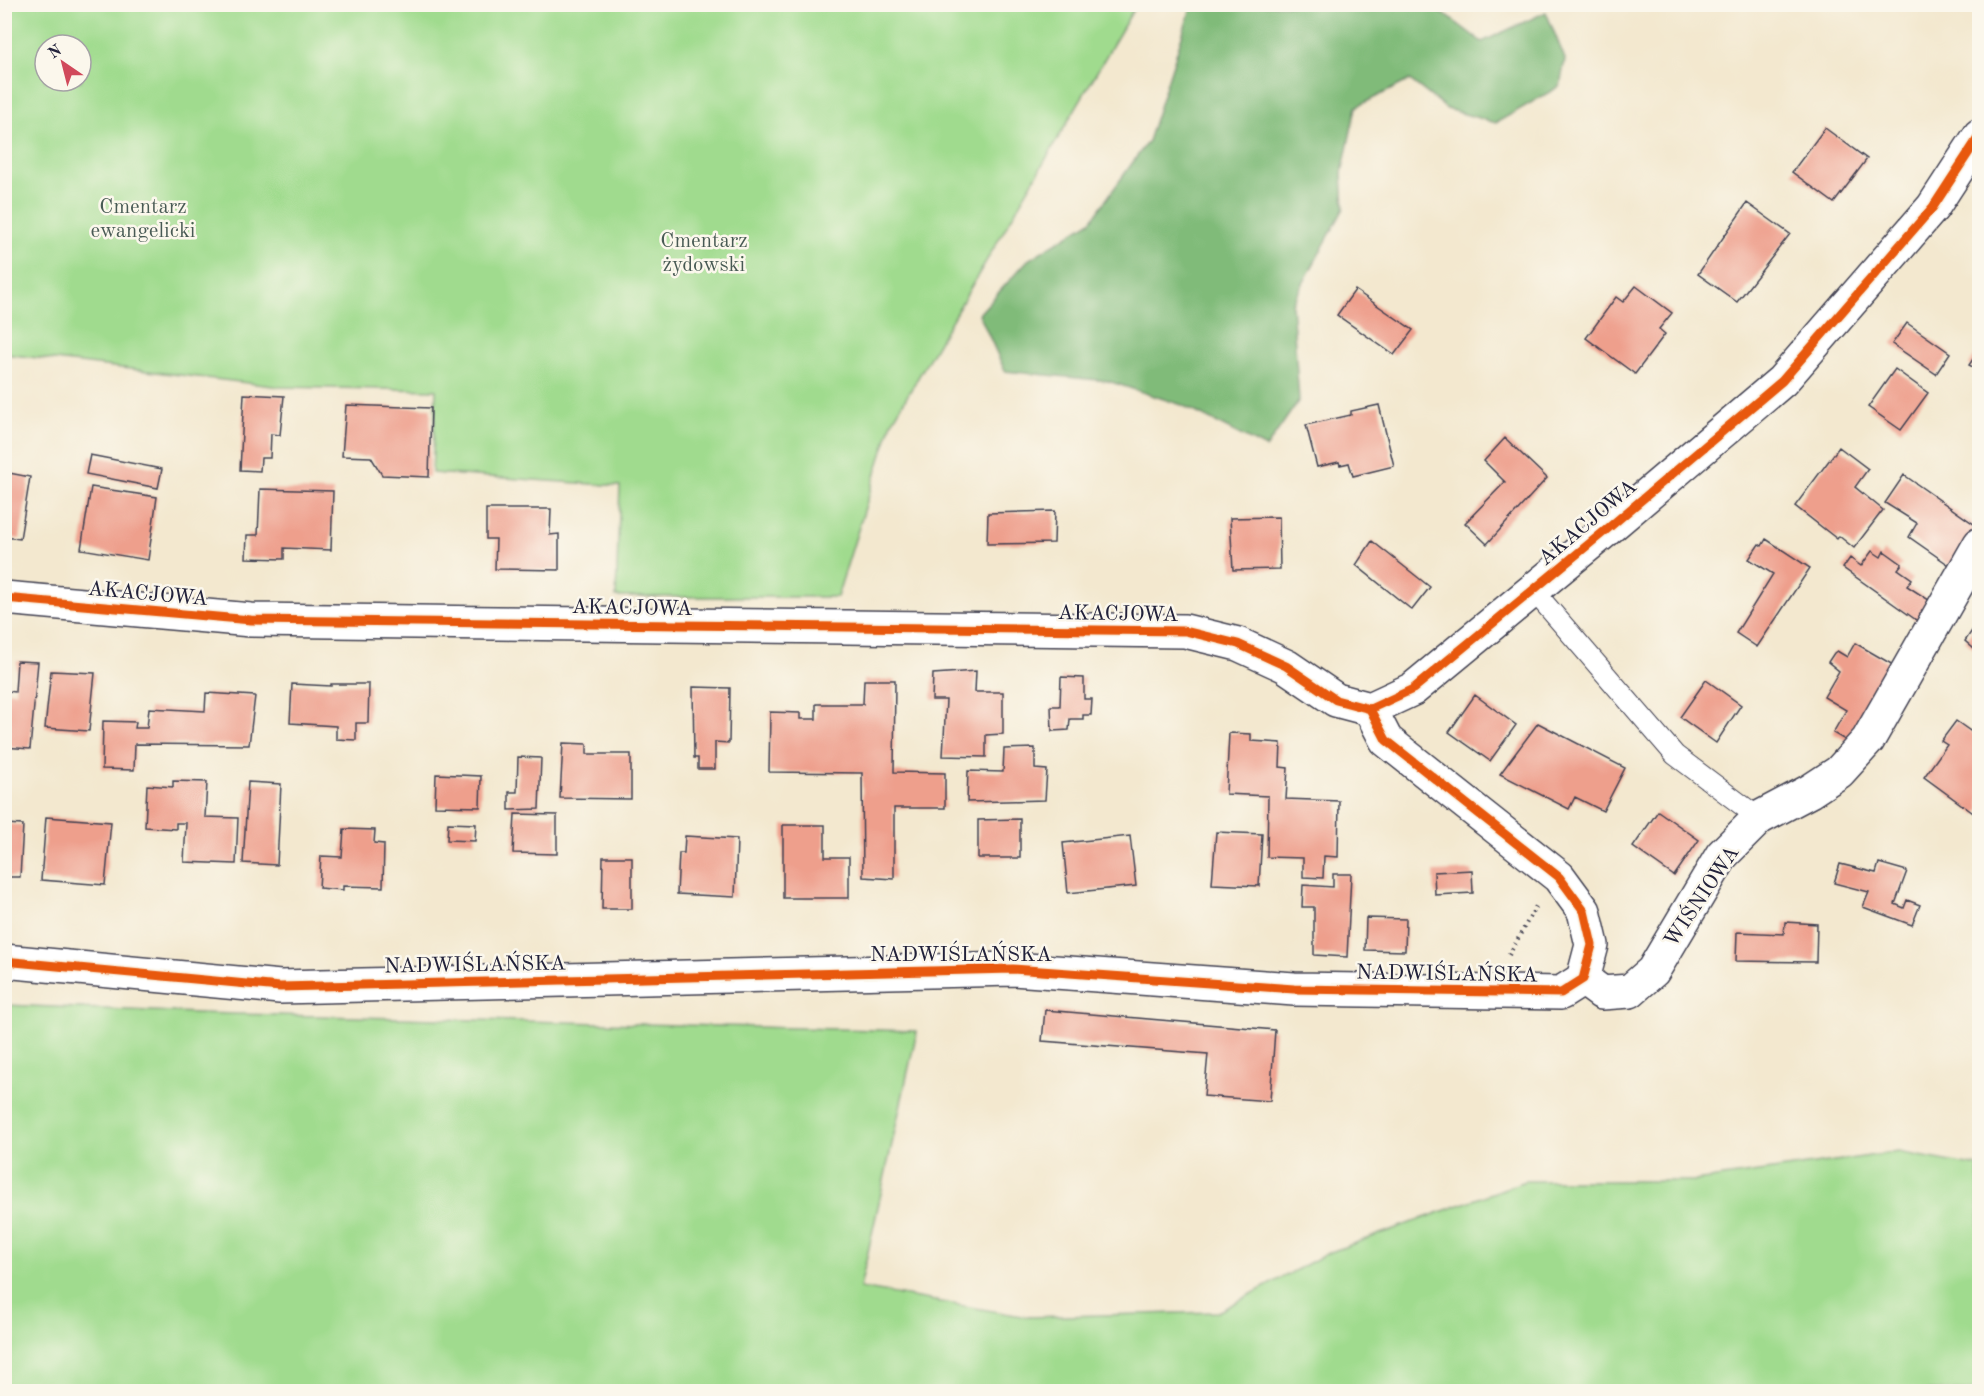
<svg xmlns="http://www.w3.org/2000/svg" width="1984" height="1396" viewBox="0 0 1984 1396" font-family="'Old Standard TT',serif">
<rect width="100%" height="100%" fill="#fbf7ec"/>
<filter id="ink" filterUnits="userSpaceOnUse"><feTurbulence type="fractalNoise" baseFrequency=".0167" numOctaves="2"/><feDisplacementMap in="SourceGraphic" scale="12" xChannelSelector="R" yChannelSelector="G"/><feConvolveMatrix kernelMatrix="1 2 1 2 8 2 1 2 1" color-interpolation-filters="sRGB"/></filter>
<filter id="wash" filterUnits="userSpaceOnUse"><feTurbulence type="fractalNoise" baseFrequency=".008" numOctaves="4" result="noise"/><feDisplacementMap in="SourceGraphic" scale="24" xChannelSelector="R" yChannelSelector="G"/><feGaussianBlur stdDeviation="1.35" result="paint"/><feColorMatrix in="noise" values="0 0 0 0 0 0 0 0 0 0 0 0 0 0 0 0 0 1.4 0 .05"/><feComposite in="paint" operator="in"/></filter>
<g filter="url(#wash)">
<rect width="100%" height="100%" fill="#f3e8cf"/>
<path fill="#a0db8e" stroke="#617e64" stroke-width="1.5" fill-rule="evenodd" d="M 5,4 L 1136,4 L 1136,5 L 892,422 L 837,597 L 616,597 L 620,486 L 432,473 L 436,390 L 281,387 L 5,354 ZM 45,45 L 81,45 L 81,81 L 45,81 Z
M 5,1005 L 198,1013 L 917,1031 L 860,1288 L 1027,1317 L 1218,1312 L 1328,1253 L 1525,1181 L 1695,1181 L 1898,1152 L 1979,1167 L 1979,1391 L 5,1391 Z"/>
<path fill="#80bb79" stroke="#516e5a" stroke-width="1.5" d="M 1192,5 L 1428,5 L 1447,16 L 1482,42 L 1546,12 L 1565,59 L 1560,86 L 1496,123 L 1447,109 L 1410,80 L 1356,107 L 1342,173 L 1344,208 L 1292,304 L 1299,400 L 1266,448 L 1182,405 L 1108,381 L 1005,371 L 979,314 L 1028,260 L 1091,221 L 1148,141 Z"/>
<g id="blocks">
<path fill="#ee9f8c" d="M 1825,128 L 1867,159 L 1834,203 L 1792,172 Z
M 1747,203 L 1790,234 L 1737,302 L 1698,274 Z
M 1636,286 L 1672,313 L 1659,329 L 1665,334 L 1635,374 L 1586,338 L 1616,297 L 1623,302 Z
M 1355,290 L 1413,330 L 1394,355 L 1337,315 Z
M 1907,323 L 1950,353 L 1936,374 L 1892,344 Z
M 1980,349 L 1980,371 L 1969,365 Z
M 1895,369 L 1928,393 L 1901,430 L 1868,407 Z
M 244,394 L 284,396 L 280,435 L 271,434 L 270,458 L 261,458 L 260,471 L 240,470 Z
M 346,405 L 431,408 L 429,477 L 382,475 L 371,457 L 342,456 Z
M 1379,405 L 1394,466 L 1353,476 L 1349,463 L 1340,465 L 1339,462 L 1317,467 L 1306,425 L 1351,415 L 1351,411 Z
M 1505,438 L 1547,478 L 1487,544 L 1465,523 L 1505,482 L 1484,461 Z
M 1839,447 L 1868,469 L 1855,487 L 1883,510 L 1854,548 L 1839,536 L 1837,539 L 1795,506 Z
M 90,455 L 162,469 L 158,488 L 86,474 Z
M 4,472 L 30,477 L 20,539 L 4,537 Z
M 1904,475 L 1978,527 L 1952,567 L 1909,537 L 1917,523 L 1885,503 Z
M 91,487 L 157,497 L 148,560 L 81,549 Z
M 260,489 L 333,491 L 331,550 L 284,548 L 284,559 L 246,558 L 247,535 L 258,535 Z
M 486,509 L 551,509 L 550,535 L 559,534 L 559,570 L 495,569 L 496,539 L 486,539 Z
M 1055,511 L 1054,543 L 987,544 L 988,513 Z
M 1279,517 L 1280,569 L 1233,570 L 1230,518 Z
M 1766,539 L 1810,568 L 1757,647 L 1736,633 L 1773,574 L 1749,559 L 1759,544 L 1762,546 Z
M 1372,541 L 1430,587 L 1412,610 L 1356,565 Z
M 1872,551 L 1881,557 L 1884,551 L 1902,564 L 1898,569 L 1912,579 L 1907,586 L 1932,602 L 1919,622 L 1843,568 L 1850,558 L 1861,566 Z
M 1980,619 L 1980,654 L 1965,641 Z
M 1855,643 L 1895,666 L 1850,743 L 1833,733 L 1846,710 L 1824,697 L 1839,671 L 1828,662 L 1834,653 L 1837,651 L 1847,657 Z
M 17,661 L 38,662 L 30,749 L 4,747 L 4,725 L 8,691 L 15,692 Z
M 51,671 L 95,673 L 89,731 L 45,728 Z
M 976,671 L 975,692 L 1003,692 L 1003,734 L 986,735 L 986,757 L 943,756 L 946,700 L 932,700 L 933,674 Z
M 1061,677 L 1084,678 L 1084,699 L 1092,699 L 1091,715 L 1083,715 L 1083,719 L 1070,719 L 1069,730 L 1052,731 L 1051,706 L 1060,706 Z
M 864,680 L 895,680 L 894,772 L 945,773 L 945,808 L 894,808 L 894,879 L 863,877 L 862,773 L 769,772 L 770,712 L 800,713 L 800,719 L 816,719 L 816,704 L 863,704 Z
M 1706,680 L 1741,705 L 1716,743 L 1680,717 Z
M 292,684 L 331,686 L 331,684 L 369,684 L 368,723 L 356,723 L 356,740 L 336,739 L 336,726 L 290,723 Z
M 693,687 L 730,688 L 729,743 L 715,742 L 715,769 L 698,769 L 698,758 L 694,758 Z
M 206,693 L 255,696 L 249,745 L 135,744 L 134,770 L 102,769 L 103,721 L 136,722 L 135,728 L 147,728 L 149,708 L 205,711 Z
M 1475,695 L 1516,725 L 1490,761 L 1449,732 Z
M 1956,721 L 1980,738 L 1980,810 L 1976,815 L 1924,777 L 1947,745 L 1941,741 Z
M 1538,723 L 1625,768 L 1603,811 L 1575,797 L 1569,809 L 1500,774 Z
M 1229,733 L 1251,734 L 1251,741 L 1281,743 L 1280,767 L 1288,768 L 1286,799 L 1339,801 L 1338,857 L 1324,856 L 1323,878 L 1303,877 L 1303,858 L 1267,857 L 1268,796 L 1226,794 Z
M 563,743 L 587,744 L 587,754 L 631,754 L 631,799 L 560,798 Z
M 1035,748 L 1035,769 L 1047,770 L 1045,800 L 967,802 L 968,771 L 1003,772 L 1004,749 Z
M 518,757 L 541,758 L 539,809 L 509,810 L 509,792 L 517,792 Z
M 436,774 L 481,776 L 480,807 L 435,806 Z
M 173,781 L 207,782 L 205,817 L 238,818 L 236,864 L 184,862 L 186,823 L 176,823 L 176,829 L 145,827 L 147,785 L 173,787 Z
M 248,782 L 281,784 L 277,865 L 243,863 Z
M 1658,811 L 1699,840 L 1674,876 L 1633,847 Z
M 515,814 L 557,815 L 557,854 L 513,853 Z
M 46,817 L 111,822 L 105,885 L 41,880 Z
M 1020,819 L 1020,858 L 978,858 L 978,820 Z
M 448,823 L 476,824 L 475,841 L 447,840 Z
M 4,824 L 23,825 L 20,877 L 4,877 Z
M 783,825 L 825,825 L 825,857 L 849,857 L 849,898 L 783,898 Z
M 344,829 L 375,830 L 374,843 L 384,844 L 383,887 L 343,886 L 343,890 L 319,888 L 321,856 L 342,857 Z
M 1216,832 L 1262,834 L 1259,886 L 1212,884 Z
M 685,836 L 737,839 L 735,897 L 677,894 L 679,853 L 684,853 Z
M 1130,836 L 1136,886 L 1068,893 L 1063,843 Z
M 603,857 L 632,857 L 632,909 L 602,909 Z
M 1879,863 L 1907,871 L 1895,904 L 1904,908 L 1907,900 L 1920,905 L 1912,925 L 1863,907 L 1869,892 L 1834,883 L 1840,864 L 1876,873 Z
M 1472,870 L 1473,893 L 1435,895 L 1434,872 Z
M 1333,874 L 1351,874 L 1347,957 L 1314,955 L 1314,907 L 1302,907 L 1303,885 L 1333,887 Z
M 1366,918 L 1406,919 L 1405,951 L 1365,950 Z
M 1785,922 L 1817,924 L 1816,962 L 1736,961 L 1737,932 L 1784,934 Z
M 1045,1010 L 1275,1030 L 1270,1101 L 1204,1096 L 1208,1054 L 1042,1041 Z"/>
</g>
</g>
<g filter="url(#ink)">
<use href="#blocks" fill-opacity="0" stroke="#414051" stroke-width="1.5"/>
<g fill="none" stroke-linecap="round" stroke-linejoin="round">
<g stroke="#414051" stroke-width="22">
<path id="service" d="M 1533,590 L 1675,755 L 1759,818"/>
</g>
<g stroke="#414051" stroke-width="36">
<path id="minor" d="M 4,598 L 251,620 L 1185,631 L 1238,644 L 1286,666 L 1336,700 L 1370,709 L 1413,689 L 1606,530 L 1782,381 L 1933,207 L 1980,135
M 4,961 L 280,987 L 1013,969 L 1294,989 L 1561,993 L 1583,979 L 1592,945 L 1584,911 L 1559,877 L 1386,740 L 1370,709
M 1583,979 L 1602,993 L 1630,991 L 1653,971 L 1722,855 L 1759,818 L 1810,791 L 1839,772 L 1868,740 L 1980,544"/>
</g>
<path stroke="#414051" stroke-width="4" stroke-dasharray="1.5 4.5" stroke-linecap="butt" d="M 1509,955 L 1536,906"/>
<use href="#service" stroke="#fff" stroke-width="20"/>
<use href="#minor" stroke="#fff" stroke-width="33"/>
<g stroke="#fbf7ec" stroke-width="13">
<path id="cycleway" d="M 4,598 L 251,620 L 1185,631 L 1238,644 L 1286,666 L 1336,700 L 1370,709 L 1413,689 L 1606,530 L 1782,381 L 1933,207 L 1980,135
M 4,961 L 280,987 L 1013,969 L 1294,989 L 1561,993 L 1583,979 L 1592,945 L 1584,911 L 1559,877 L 1386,740 L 1370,709"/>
</g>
<use href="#cycleway" stroke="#e8590c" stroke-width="9"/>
</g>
</g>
<g text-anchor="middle" stroke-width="5" stroke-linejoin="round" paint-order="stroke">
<g font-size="21" fill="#485a54" stroke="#fbf7ec">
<text x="143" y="213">Cmentarz<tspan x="143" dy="24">ewangelicki</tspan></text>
<text x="704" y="247">Cmentarz<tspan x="704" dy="24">żydowski</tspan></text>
</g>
<g font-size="21" fill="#22223b" stroke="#fbf7ec">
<text transform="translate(1587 522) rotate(-40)" y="7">AKACJOWA</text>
<text transform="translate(148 593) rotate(5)" y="7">AKACJOWA</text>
<text transform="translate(632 607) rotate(1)" y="7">AKACJOWA</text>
<text transform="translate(1118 613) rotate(1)" y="7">AKACJOWA</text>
<text transform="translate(1701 896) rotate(-56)" y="7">WIŚNIOWA</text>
<text x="961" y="961">NADWIŚLAŃSKA</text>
<text transform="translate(475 964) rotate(-1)" y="7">NADWIŚLAŃSKA</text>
<text transform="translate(1447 973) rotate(1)" y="7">NADWIŚLAŃSKA</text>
</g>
</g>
<rect width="1984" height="1396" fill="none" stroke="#fbf7ec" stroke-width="24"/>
<g transform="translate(63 63) rotate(325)"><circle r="28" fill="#fbf7ec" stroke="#a4a2a5" stroke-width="1.5"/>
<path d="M0-4.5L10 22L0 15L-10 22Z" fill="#d1495b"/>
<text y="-9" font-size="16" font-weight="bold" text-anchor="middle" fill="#22223b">N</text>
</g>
</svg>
